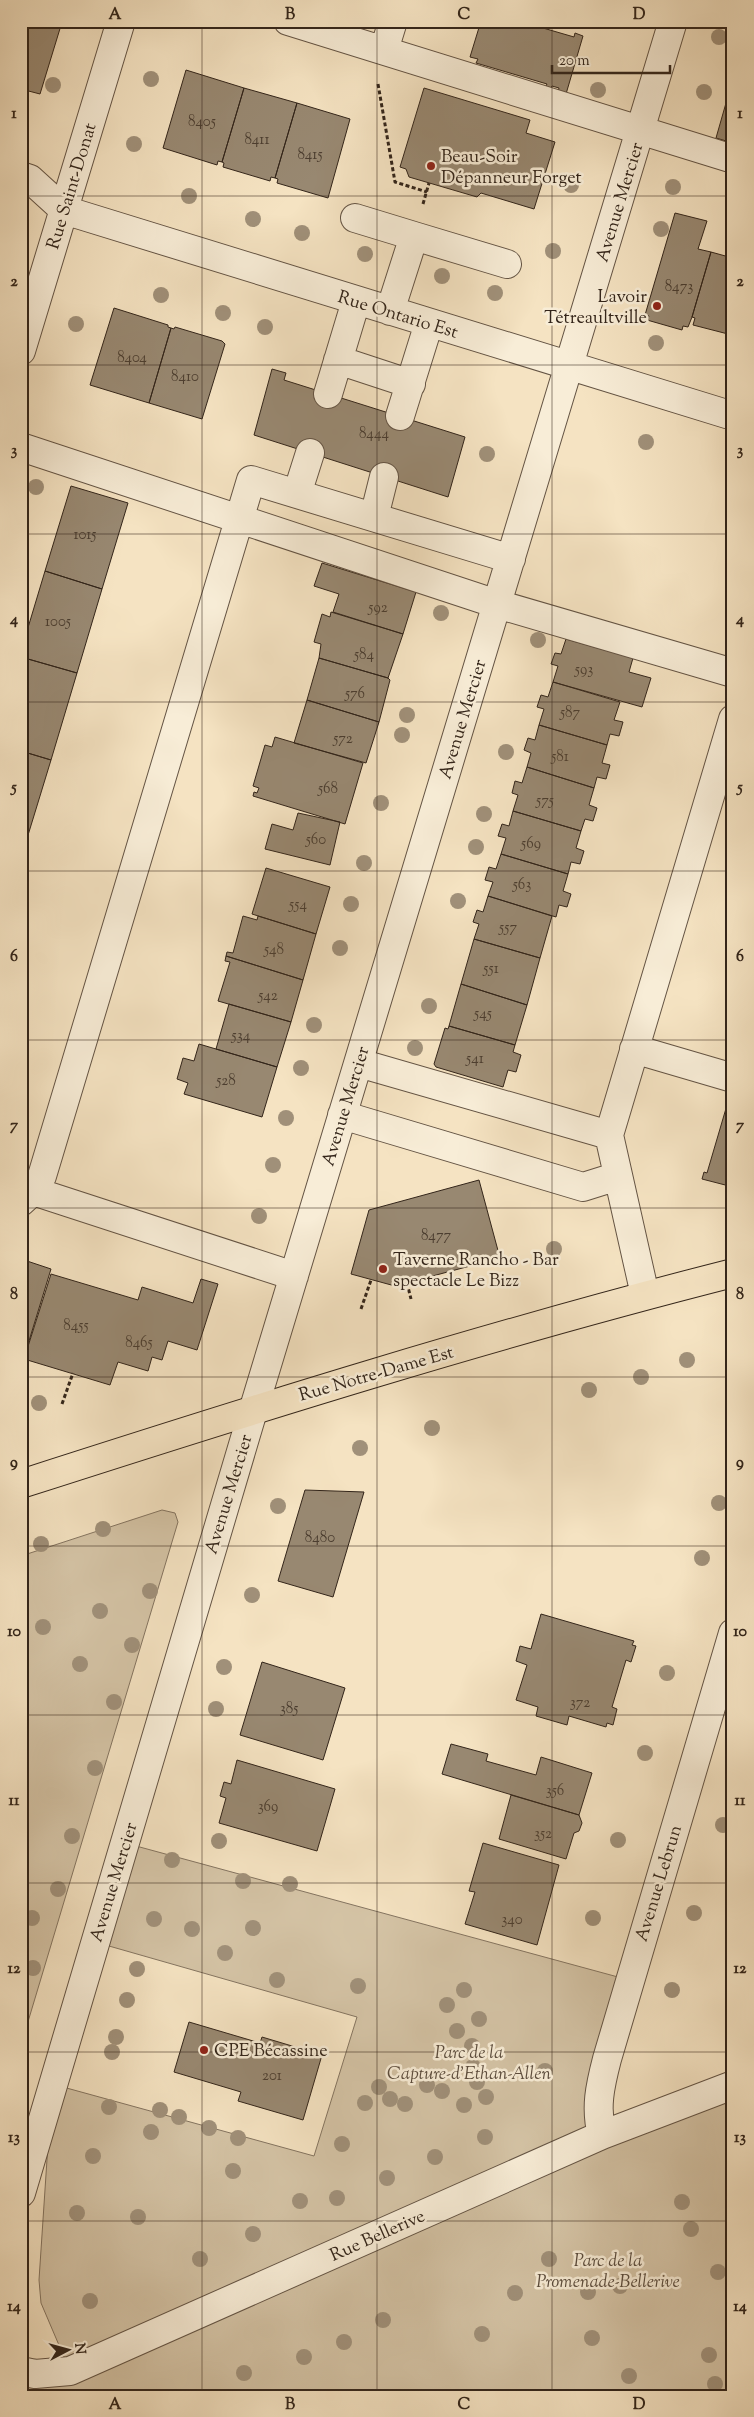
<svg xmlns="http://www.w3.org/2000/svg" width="754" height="2417" viewBox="0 0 754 2417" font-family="'Sorts Mill Goudy',serif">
<rect width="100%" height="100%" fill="#f5e3c2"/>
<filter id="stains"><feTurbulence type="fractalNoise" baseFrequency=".004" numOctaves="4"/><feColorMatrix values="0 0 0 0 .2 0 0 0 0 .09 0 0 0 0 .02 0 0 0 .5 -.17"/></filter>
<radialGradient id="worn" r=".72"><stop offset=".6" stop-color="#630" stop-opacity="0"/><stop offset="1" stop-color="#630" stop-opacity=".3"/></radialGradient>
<path fill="#d4c3a5" stroke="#847460" d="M 162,1510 L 175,1513 L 178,1522 L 21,2045 L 21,1556 Z
M 125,1843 L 629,1980 L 602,2135 L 733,2084 L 733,2396 L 21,2396 L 21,2389 L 70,2371 L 41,2303 L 39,2280 L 52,2084 L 314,2156 L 357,2017 L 95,1942 Z"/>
<path fill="#988871" stroke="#33251a" d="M 21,21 L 62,22 L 40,94 L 21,89 Z
M 481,21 L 519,21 L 574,37 L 575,33 L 583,36 L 566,94 L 558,92 L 559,88 L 552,86 L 550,90 L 545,88 L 547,84 L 476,63 L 478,59 L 470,57 Z
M 186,70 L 244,88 L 222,162 L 218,161 L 217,165 L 163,148 Z
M 244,88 L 297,103 L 275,178 L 271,177 L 270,181 L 223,167 L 224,163 L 222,162 Z
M 424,88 L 530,120 L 526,133 L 555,142 L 534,209 L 481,193 L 477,197 L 409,177 L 406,169 L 400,167 Z
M 728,96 L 733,97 L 733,143 L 716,138 Z
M 297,103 L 350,119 L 328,198 L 277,183 L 278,179 L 275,178 Z
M 675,213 L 707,221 L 698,249 L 711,252 L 692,317 L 688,327 L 683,326 L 682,330 L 647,320 L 649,316 L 645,315 Z
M 731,250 L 733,331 L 730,330 L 728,334 L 693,325 L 695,318 L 692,317 L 711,252 L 729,257 Z
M 114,308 L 168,325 L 168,327 L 171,328 L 149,403 L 90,385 Z
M 175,327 L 222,341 L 225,344 L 202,419 L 149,403 L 171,328 L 174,329 Z
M 272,369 L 286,373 L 284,380 L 465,437 L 448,497 L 254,435 Z
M 71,486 L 128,503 L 102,589 L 45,571 Z
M 322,563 L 416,592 L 403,634 L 333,612 L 339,594 L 314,586 Z
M 45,571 L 102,589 L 77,673 L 21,657 L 21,651 Z
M 331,612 L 403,634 L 388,678 L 319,658 L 321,644 L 314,642 L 322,614 L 330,617 Z
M 566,639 L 633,658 L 629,672 L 651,678 L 642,707 L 553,682 L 558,666 L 551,664 L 555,653 L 561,654 Z
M 21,657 L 77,673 L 51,760 L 21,751 Z
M 319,658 L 388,678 L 390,680 L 379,722 L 307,700 Z
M 553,682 L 620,702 L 614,720 L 623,722 L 619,736 L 610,734 L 607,745 L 539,725 L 544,709 L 537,707 L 541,695 L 548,697 Z
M 307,700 L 379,722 L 366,763 L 294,743 Z
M 539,725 L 607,745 L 602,763 L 610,765 L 606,779 L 597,777 L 594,788 L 527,767 L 531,753 L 524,750 L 528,738 L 535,740 Z
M 275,737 L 363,763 L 345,824 L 253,796 L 254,792 L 257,793 L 259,788 L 253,786 L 265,745 L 272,747 Z
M 21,751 L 51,760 L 25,845 L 21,844 Z
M 527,767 L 594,788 L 589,805 L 597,808 L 593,821 L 585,819 L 581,831 L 513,811 L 518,795 L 512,793 L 515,781 L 522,783 Z
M 513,811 L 581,831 L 576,848 L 584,851 L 580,864 L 571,862 L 568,874 L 501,854 L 506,838 L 498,836 L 502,824 L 509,826 Z
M 298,813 L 340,822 L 330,865 L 265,849 L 272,824 L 293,830 Z
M 501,854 L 568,874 L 563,891 L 571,894 L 567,907 L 559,905 L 556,917 L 488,896 L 493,882 L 485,880 L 489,867 L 496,869 Z
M 266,868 L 330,887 L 316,934 L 252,914 Z
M 488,896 L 552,916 L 540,958 L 474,939 L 479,924 L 473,922 L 477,910 L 483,912 Z
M 243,916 L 257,920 L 258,916 L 316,934 L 303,980 L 226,956 L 227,952 L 233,953 Z
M 474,939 L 540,958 L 527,1005 L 461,984 Z
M 226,956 L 303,980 L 291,1022 L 218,1001 L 230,962 L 225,961 Z
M 461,984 L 527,1005 L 515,1045 L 449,1026 Z
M 229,1004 L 291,1022 L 277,1067 L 216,1049 Z
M 449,1026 L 515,1045 L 513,1052 L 521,1055 L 516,1072 L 508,1070 L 503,1087 L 436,1067 L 434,1064 L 445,1028 L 448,1029 Z
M 199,1044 L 277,1067 L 262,1117 L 184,1094 L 188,1083 L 177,1079 L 183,1058 L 194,1061 Z
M 727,1105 L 733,1107 L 733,1187 L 702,1179 L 704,1172 L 707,1173 Z
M 479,1180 L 500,1258 L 395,1286 L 351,1274 L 369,1210 Z
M 21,1259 L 51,1269 L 21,1367 Z
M 51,1274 L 138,1300 L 142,1287 L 193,1303 L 201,1279 L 218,1284 L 197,1350 L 168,1341 L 162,1360 L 152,1357 L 148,1371 L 118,1362 L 110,1385 L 24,1359 Z
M 305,1490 L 364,1492 L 333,1597 L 278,1581 Z
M 541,1614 L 634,1641 L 632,1645 L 636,1646 L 631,1662 L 626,1660 L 612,1707 L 617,1709 L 613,1725 L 607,1723 L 606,1727 L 569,1716 L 567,1725 L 536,1716 L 538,1707 L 516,1700 L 527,1665 L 516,1661 L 520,1646 L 531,1649 Z
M 262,1662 L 345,1688 L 323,1760 L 240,1735 Z
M 451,1744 L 488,1754 L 486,1761 L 536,1775 L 541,1757 L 592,1773 L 579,1815 L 442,1774 Z
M 237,1760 L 335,1789 L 317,1851 L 219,1823 L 226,1798 L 220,1796 L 224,1782 L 231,1784 Z
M 511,1795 L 579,1815 L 582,1823 L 579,1831 L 574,1833 L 566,1859 L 499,1839 Z
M 483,1843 L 559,1865 L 537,1945 L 465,1924 L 475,1892 L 469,1891 Z
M 189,2022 L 260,2043 L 262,2037 L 322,2055 L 303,2120 L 238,2101 L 241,2092 L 174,2072 Z"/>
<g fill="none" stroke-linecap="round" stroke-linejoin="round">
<g stroke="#645444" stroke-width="30">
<path id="minor" d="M 288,21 L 733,159
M 384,50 L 393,21
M 21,176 L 30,179 L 64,210 L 733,416
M 355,218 L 414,236
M 390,311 L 414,236 L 507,264
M 21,351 L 121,21
M 338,360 L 411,384
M 328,394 L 356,301
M 400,416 L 429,323
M 21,447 L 497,604 L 733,673
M 297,494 L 310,453
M 374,517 L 384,477
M 634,1049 L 733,1078
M 359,1063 L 609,1135 L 733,719
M 342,1115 L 583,1187 L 618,1176
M 609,1135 L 645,1295
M 33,1191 L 294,1276
M 21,1202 L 33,1191 L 42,1176 L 251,480 L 511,559
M 602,2135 C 595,2108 600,2086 607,2059 L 733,1633
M 21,2193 L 253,1411 L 673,21
M 21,2371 L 35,2374 L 70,2371 L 602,2135 L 733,2085"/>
</g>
<g stroke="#33251a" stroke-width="30">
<path id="major" d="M 21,1484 C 257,1408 493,1334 733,1273"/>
</g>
<path stroke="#33251a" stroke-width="3" stroke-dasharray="4 2.5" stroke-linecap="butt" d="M 378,84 L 395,182 L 427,192
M 423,204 L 429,183
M 407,1283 L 411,1299
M 361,1309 L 371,1280
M 62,1404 L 73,1373"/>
<use href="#minor" stroke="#f8edd7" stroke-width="28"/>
<use href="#major" stroke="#f5e3c2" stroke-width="28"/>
</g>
<g fill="#a09079">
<circle cx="719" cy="37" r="8"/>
<circle cx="151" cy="79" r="8"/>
<circle cx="53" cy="85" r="8"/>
<circle cx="598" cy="90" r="8"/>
<circle cx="704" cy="92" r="8"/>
<circle cx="134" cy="144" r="8"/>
<circle cx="571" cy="185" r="8"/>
<circle cx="673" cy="187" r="8"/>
<circle cx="189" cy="196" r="8"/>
<circle cx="253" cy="219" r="8"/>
<circle cx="661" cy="229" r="8"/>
<circle cx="302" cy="233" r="8"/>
<circle cx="553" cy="251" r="8"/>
<circle cx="365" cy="254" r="8"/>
<circle cx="442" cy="276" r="8"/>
<circle cx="495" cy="293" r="8"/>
<circle cx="161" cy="295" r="8"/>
<circle cx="223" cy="313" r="8"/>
<circle cx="76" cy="324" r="8"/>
<circle cx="265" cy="327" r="8"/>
<circle cx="656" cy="343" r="8"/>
<circle cx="646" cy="442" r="8"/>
<circle cx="487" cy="454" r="8"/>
<circle cx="36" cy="487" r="8"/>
<circle cx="441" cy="613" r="8"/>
<circle cx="538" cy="640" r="8"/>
<circle cx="407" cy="715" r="8"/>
<circle cx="402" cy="735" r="8"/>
<circle cx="506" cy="752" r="8"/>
<circle cx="381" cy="803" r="8"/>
<circle cx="484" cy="814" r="8"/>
<circle cx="476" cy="847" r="8"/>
<circle cx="364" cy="863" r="8"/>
<circle cx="458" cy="901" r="8"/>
<circle cx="351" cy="904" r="8"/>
<circle cx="340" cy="948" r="8"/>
<circle cx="429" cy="1006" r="8"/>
<circle cx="314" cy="1025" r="8"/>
<circle cx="415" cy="1048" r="8"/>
<circle cx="301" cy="1068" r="8"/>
<circle cx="286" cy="1118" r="8"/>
<circle cx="273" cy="1165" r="8"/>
<circle cx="259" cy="1216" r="8"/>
<circle cx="554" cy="1249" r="8"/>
<circle cx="687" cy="1360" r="8"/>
<circle cx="641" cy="1377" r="8"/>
<circle cx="589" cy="1390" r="8"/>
<circle cx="39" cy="1403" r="8"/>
<circle cx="432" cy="1428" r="8"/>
<circle cx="360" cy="1448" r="8"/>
<circle cx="719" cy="1503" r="8"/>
<circle cx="278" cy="1506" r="8"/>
<circle cx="103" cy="1529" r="8"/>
<circle cx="41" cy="1544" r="8"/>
<circle cx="702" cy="1558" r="8"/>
<circle cx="150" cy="1591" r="8"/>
<circle cx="252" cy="1595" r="8"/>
<circle cx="100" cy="1611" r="8"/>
<circle cx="43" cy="1627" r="8"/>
<circle cx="132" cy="1645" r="8"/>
<circle cx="80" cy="1664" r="8"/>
<circle cx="224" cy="1667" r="8"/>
<circle cx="667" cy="1673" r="8"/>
<circle cx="114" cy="1702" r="8"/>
<circle cx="216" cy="1709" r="8"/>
<circle cx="645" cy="1753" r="8"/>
<circle cx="95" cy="1768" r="8"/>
<circle cx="723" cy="1825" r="8"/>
<circle cx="72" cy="1836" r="8"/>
<circle cx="618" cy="1840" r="8"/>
<circle cx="219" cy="1841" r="8"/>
<circle cx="172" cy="1860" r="8"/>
<circle cx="243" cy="1881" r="8"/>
<circle cx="290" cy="1884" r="8"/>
<circle cx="58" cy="1889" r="8"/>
<circle cx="694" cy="1913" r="8"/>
<circle cx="32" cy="1918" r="8"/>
<circle cx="593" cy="1918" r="8"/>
<circle cx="154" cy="1919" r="8"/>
<circle cx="253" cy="1928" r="8"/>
<circle cx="192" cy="1929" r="8"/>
<circle cx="225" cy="1953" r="8"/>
<circle cx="33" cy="1968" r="8"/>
<circle cx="137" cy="1969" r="8"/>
<circle cx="277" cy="1980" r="8"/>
<circle cx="358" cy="1986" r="8"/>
<circle cx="464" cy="1990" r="8"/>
<circle cx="672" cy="1990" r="8"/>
<circle cx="127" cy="2000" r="8"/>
<circle cx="447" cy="2005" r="8"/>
<circle cx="479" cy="2019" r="8"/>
<circle cx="457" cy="2031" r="8"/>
<circle cx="116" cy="2037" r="8"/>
<circle cx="472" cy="2046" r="8"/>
<circle cx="112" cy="2052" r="8"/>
<circle cx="473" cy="2067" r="8"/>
<circle cx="545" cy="2071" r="8"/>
<circle cx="477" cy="2082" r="8"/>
<circle cx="427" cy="2085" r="8"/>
<circle cx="379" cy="2087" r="8"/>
<circle cx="442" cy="2091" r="8"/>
<circle cx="486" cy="2097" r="8"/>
<circle cx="390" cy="2099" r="8"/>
<circle cx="365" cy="2103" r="8"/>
<circle cx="405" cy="2104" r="8"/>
<circle cx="464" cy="2105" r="8"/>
<circle cx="109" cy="2107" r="8"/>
<circle cx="160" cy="2110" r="8"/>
<circle cx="179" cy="2117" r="8"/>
<circle cx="209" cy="2128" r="8"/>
<circle cx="151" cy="2132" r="8"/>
<circle cx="485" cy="2137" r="8"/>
<circle cx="238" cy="2138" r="8"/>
<circle cx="342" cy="2144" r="8"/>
<circle cx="93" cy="2156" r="8"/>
<circle cx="435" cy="2157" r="8"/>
<circle cx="233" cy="2171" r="8"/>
<circle cx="387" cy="2178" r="8"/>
<circle cx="337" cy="2198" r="8"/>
<circle cx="300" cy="2201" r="8"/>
<circle cx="682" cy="2202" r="8"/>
<circle cx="77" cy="2213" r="8"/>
<circle cx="138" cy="2217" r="8"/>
<circle cx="691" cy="2229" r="8"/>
<circle cx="253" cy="2234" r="8"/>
<circle cx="200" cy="2259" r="8"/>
<circle cx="549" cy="2259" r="8"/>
<circle cx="718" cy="2272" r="8"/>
<circle cx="620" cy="2286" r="8"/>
<circle cx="588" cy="2292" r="8"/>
<circle cx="515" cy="2293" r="8"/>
<circle cx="90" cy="2301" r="8"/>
<circle cx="383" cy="2320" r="8"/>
<circle cx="482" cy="2334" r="8"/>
<circle cx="592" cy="2338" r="8"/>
<circle cx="344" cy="2342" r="8"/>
<circle cx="709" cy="2355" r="8"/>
<circle cx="304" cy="2357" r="8"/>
<circle cx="244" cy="2373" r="8"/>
<circle cx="629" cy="2376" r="8"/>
<circle cx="715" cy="2384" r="8"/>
</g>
<path fill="none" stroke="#33251a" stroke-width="1" stroke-opacity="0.55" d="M 202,21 L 202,2396M 377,21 L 377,2396M 552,21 L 552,2396M 21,196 L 733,196M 21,365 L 733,365M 21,534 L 733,534M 21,702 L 733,702M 21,871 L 733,871M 21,1040 L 733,1040M 21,1208 L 733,1208M 21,1377 L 733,1377M 21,1546 L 733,1546M 21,1715 L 733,1715M 21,1883 L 733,1883M 21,2052 L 733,2052M 21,2221 L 733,2221"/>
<g fill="#8f2418" stroke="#f8edd7" stroke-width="2">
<circle cx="431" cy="166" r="5"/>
<circle cx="657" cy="306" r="5"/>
<circle cx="383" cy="1269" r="5"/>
<circle cx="204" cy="2050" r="5"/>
</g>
<g text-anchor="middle" stroke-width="5" stroke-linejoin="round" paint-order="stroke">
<g font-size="15" fill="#4c3e30">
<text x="202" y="126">8405</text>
<text x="257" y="144">8411</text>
<text x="310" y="159">8415</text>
<text x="679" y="291">8473</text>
<text x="132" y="362">8404</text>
<text x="185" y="381">8410</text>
<text x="374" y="438">8444</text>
<text x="85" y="539">1015</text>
<text x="378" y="612">592</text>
<text x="58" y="626">1005</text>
<text x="364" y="659">584</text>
<text x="584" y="674">593</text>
<text x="355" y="698">576</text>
<text x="570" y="717">587</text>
<text x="343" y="743">572</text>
<text x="560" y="761">581</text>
<text x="328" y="793">568</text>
<text x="545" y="805">575</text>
<text x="316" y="844">560</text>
<text x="531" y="848">569</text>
<text x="522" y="889">563</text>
<text x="298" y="909">554</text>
<text x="508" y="932">557</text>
<text x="274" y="954">548</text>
<text x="491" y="973">551</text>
<text x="268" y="1000">542</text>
<text x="483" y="1018">545</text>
<text x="241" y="1040">534</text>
<text x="475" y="1063">541</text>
<text x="226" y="1085">528</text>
<text x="436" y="1240">8477</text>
<text x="76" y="1330">8455</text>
<text x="139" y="1347">8465</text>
<text x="320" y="1542">8480</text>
<text x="580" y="1707">372</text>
<text x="289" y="1713">385</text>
<text x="555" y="1795">356</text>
<text x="268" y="1811">369</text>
<text x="543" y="1838">352</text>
<text x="512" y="1924">340</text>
<text x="272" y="2080">201</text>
</g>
<g font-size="18" fill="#33251a" stroke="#f8edd7" text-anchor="start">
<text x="441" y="162">Beau-Soir<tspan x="441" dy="21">Dépanneur Forget</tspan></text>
<text x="647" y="302" text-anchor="end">Lavoir<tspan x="647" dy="21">Tétreaultville</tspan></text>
<text x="393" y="1265">Taverne Rancho - Bar<tspan x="393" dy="21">spectacle Le Bizz</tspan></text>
<text x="214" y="2056">CPE Bécassine</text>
</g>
<g font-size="18" fill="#33251a" stroke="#f8edd7">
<text transform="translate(71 186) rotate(-73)" y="6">Rue Saint-Donat</text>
<text transform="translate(619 202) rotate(-73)" y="6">Avenue Mercier</text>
<text transform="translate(398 314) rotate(17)" y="6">Rue Ontario Est</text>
<text transform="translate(462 719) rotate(-73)" y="6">Avenue Mercier</text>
<text transform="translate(345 1106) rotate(-73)" y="6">Avenue Mercier</text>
<text transform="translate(376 1373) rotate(-16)" y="6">Rue Notre-Dame Est</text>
<text transform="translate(228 1494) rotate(-73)" y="6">Avenue Mercier</text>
<text transform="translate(113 1882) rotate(-73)" y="6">Avenue Mercier</text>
<text transform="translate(658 1883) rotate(-73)" y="6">Avenue Lebrun</text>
<text transform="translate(377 2235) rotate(-24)" y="6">Rue Bellerive</text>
</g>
<g font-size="18" font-style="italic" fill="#5b4c3d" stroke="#f8edd7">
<text x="469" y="2058">Parc de la<tspan x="469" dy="21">Capture-d'Ethan-Allen</tspan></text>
<text x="608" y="2266">Parc de la<tspan x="608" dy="21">Promenade-Bellerive</tspan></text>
</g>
</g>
<rect width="754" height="2417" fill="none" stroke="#f5e3c2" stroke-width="55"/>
<g transform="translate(68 2350) rotate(84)" stroke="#f8edd7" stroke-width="4" paint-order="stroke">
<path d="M0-4L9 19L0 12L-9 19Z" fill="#33251a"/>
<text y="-8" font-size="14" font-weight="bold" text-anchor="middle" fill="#33251a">N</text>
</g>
<path d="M552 65v8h118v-8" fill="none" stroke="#33251a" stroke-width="2.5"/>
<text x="559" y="65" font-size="15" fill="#33251a" stroke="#f8edd7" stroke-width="4" paint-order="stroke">20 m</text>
<rect x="28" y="28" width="698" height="2362" fill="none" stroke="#33251a" stroke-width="2"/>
<g font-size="16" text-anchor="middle" font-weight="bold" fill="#33251a">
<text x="115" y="19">A</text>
<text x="290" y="19">B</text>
<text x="464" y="19">C</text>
<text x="639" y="19">D</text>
<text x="14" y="118">1</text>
<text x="740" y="118">1</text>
<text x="14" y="286">2</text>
<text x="740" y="286">2</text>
<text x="14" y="455">3</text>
<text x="740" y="455">3</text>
<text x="14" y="624">4</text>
<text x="740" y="624">4</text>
<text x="14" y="792">5</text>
<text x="740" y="792">5</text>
<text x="14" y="961">6</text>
<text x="740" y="961">6</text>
<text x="14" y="1130">7</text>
<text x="740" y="1130">7</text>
<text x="14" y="1299">8</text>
<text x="740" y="1299">8</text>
<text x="14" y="1467">9</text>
<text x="740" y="1467">9</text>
<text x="14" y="1636">10</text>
<text x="740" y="1636">10</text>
<text x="14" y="1805">11</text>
<text x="740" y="1805">11</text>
<text x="14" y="1973">12</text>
<text x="740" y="1973">12</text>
<text x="14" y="2142">13</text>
<text x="740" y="2142">13</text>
<text x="14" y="2311">14</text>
<text x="740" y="2311">14</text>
<text x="115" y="2409">A</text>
<text x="290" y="2409">B</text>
<text x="464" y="2409">C</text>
<text x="639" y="2409">D</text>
</g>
<rect width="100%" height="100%" filter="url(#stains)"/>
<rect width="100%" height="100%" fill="url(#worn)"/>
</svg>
